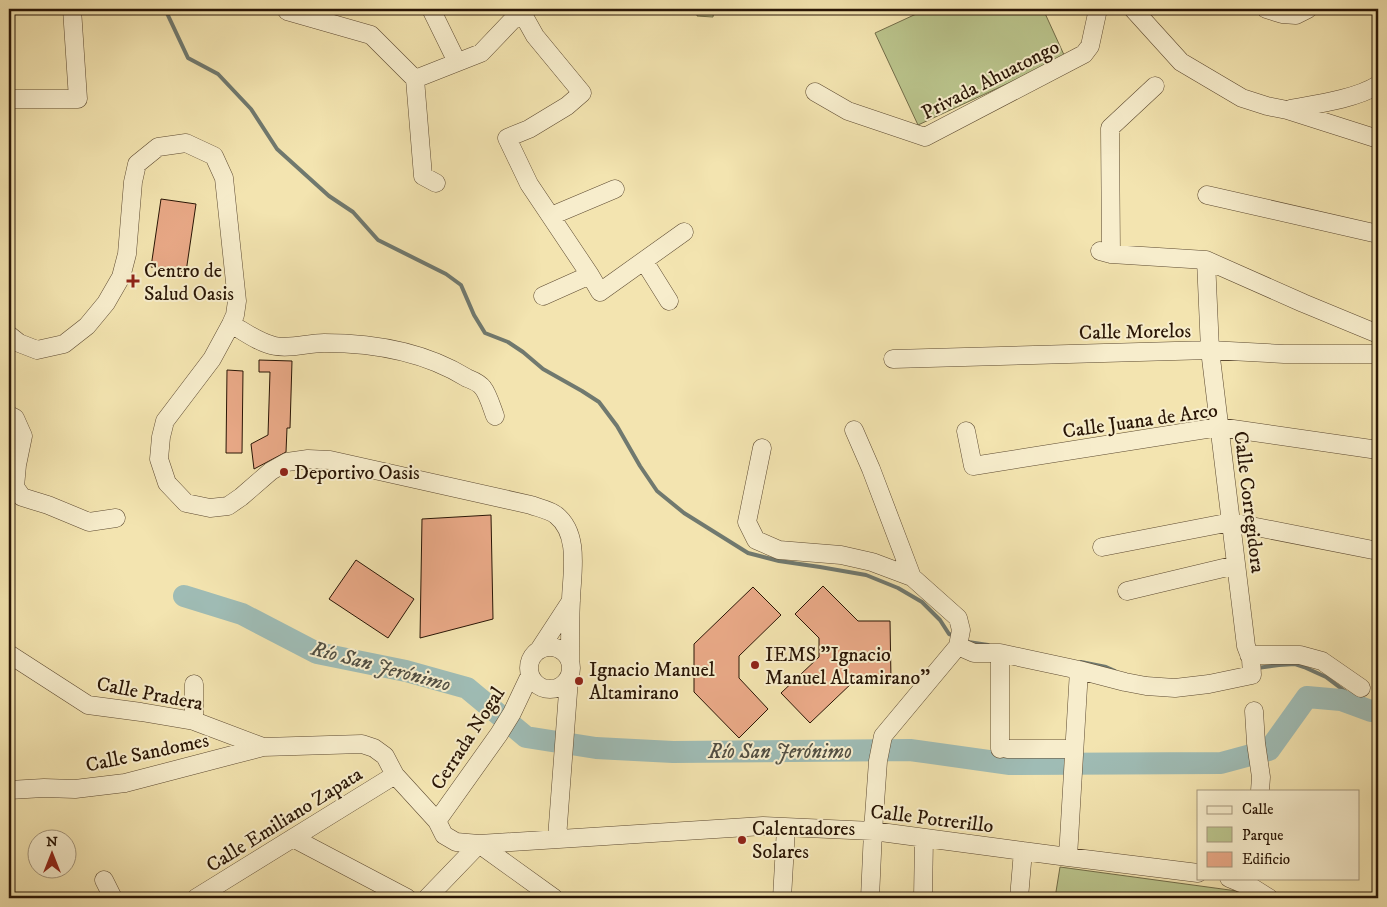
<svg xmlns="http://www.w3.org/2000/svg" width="1387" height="907" viewBox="0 0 1387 907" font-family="'IM FELL DW Pica',serif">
<rect width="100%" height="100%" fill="#f3e4b0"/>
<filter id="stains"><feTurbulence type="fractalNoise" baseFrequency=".004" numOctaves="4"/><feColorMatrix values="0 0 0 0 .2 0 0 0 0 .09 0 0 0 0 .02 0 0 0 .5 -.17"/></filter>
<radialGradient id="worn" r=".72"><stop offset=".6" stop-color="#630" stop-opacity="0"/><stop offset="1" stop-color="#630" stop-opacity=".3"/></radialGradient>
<path fill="#bac48c" stroke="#726c48" d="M 697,9 L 714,9 L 713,17 L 697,16 Z
M 927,9 L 1043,9 L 1065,57 L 918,125 L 875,33 Z
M 1060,867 L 1237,891 L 1236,898 L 1055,898 Z"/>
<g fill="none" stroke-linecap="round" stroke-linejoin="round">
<path stroke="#70796f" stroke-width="4" d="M 165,9 L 188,58 L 218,74 L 251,109 L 277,149 L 329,196 L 353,212 L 378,240 L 446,274 L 461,285 L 474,315 L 485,333 L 508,342 L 523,352 L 543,369 L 582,391 L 599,402 L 617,426 L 640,466 L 657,491 L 684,513 L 748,553 L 779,561 L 820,567 L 866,575 L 898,588 L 922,602 L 940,620 L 949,634 L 955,636
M 968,642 L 988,645
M 1081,662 L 1106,667 L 1115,671
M 1257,668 L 1279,665 L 1295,664 L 1304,667 L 1326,677 L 1371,711"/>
<path stroke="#9fbcb5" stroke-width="22" d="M 184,596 L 242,614 L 317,653 L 406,671 L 467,688 L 526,737 L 596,748 L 673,752 L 910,750 L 1010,764 L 1221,763 L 1269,750 L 1307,697 L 1341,700 L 1371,711 L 1378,710"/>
</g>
<path fill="#e9a987" stroke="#291505" d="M 161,199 L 196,204 L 186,272 L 151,267 Z
M 259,360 L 292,361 L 290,428 L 287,428 L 286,452 L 254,469 L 251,444 L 268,435 L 270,372 L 259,372 Z
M 227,370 L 243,371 L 242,453 L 226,453 Z
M 491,515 L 493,619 L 420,638 L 422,519 Z
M 356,560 L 414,599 L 388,638 L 329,599 Z
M 823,586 L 858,621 L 890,621 L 891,680 L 854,681 L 810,723 L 781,693 L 819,657 L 819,638 L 795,614 Z
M 753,587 L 781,615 L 739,656 L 739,678 L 768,709 L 739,738 L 694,692 L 694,644 Z"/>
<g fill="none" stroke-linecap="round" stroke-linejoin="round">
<g stroke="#5c4930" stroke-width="19">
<path id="minor" d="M 431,9 L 457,62
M 1133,9 L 1181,62 L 1242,98 L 1267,106 L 1287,110 L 1378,139
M 1266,9 L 1282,14 L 1296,15 L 1308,9
M 287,11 L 371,35 L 415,79
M 521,11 L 535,36 L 582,93 L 567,106 L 529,129 L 507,138 L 529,184 L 590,275 L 600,292 L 684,232
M 415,79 L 481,53 L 523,9
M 415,79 L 423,176 L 436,183
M 815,92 L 848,111 L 925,137 L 1084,54 L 1090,46 L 1098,9
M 9,99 L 78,99 L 72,9
M 1290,109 C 1317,104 1355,99 1378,85
M 1207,195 L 1378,234
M 551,216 L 615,189
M 1100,251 L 1111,254 L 1206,260 L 1303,303 L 1378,334
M 1111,254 L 1110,128 L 1155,86
M 644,261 L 669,301
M 543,296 L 590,275
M 231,324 C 245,332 259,343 275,346 C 293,349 307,343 324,343 C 373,343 425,352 467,378 C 472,380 480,383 483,388 C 488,394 492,408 495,416
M 9,335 L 19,343 L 37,350 L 64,344 L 87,326 L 106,303 L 121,277 L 127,254 L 133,182 L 137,164 L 158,147 L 186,143 L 214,156 L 224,178 L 237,301 L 235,315 L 231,324 L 212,359 L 165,421 L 161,437 L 159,459 L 167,483 L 186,503 L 210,508 L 228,506 L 241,497 L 271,471 L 287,462 L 308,459 L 330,460 L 531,505 C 539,508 550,510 556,515 C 580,534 572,572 571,599 C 570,620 570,640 570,661
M 893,359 L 1210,350 L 1284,354 L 1378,354
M 9,415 L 15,418 L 23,436 L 17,465 L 15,487 L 22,497 L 48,505 L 89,522 L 116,518
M 854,430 L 871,469 L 912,577
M 966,431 L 973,466 L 1219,427 L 1378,450
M 762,448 L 747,522 L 756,540 L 779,550 L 841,555 L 872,562 L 912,577 L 958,618 L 961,630 L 958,646 L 883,736 L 878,761 L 873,831 L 870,898
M 1102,547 L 1231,522 L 1378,551
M 1127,591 L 1236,565
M 958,646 L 974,653 L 1000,653 L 1079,670 L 1125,682 L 1146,686 L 1175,688 L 1209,684 L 1252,675 L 1251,659 L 1246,646 L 1210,350 L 1206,260
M529 668a21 21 0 1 1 42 0a21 21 0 1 1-42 0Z
M 539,650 L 571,601
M 1000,653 L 1000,749
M 9,654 L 88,705 L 141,712 L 194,721 L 263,747
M 1249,655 L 1300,655 L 1322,661 L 1361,688
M 1254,711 L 1256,743 L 1261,777 L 1260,791
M 194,721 L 194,684
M 1007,749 L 1074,749
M 9,790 L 44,788 L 75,789 L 125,783 L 263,747 L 362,744 L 374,748 L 385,756 L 395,775 L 437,821 L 444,835 L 456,842 L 479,844 L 763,826 L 873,831 L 1068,857 L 1198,873
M 437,821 L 499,734 L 512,713 L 530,675
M 293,838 L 407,898
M 557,838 L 569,679
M 479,844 L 554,898
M 1068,857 L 1079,670
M 1229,878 L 1253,888 L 1269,898
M 104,880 L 113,898
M 196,898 L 395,775
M 427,898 L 479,844
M 782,898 L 786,828
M 923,898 L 924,838
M 1019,898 L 1023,851"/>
</g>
<use href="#minor" stroke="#f7edcc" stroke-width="18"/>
</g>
<g fill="#8f2418" stroke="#f7edcc" stroke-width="2">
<path d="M130.5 273.5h5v5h5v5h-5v5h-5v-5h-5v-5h5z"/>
<circle cx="284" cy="472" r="5"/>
<circle cx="755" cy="665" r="5"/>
<circle cx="579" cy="681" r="5"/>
<circle cx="742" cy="840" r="5"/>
</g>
<g text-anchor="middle" stroke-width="4" stroke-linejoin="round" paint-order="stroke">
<g font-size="20" fill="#291505" stroke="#f7edcc">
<text transform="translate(990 79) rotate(-27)" y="7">Privada Ahuatongo</text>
<text transform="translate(1135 331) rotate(-1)" y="7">Calle Morelos</text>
<text transform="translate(1140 420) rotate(-8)" y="7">Calle Juana de Arco</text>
<text transform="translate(1250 502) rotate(83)" y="7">Calle Corregidora</text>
<text transform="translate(150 693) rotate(11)" y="7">Calle Pradera</text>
<text transform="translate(467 738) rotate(-57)" y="7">Cerrada Nogal</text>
<text transform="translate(147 752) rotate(-12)" y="7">Calle Sandomes</text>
<text transform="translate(932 818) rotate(7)" y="7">Calle Potrerillo</text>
<text transform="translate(284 819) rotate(-32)" y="7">Calle Emiliano Zapata</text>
</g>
<g font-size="20" fill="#291505" stroke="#f7edcc" text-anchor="start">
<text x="144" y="277">Centro de<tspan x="144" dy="23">Salud Oasis</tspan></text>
<text x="294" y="479">Deportivo Oasis</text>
<text x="765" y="661">IEMS "Ignacio<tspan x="765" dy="23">Manuel Altamirano"</tspan></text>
<text x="589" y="676">Ignacio Manuel<tspan x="589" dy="23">Altamirano</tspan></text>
<text x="752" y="835">Calentadores<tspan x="752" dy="23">Solares</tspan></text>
</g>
<g font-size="21" font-style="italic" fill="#524f43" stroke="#f7edcc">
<text transform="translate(381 666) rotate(15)" y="7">Río San Jerónimo</text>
<text x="780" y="758">Río San Jerónimo</text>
</g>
</g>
<rect width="1387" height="907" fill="none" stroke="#f3e4b0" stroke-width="30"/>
<rect x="10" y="10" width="1367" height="887" fill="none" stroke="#291505" stroke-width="2.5"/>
<rect x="15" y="15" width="1357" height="877" fill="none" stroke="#291505"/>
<rect x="1197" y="790" width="162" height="90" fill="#f7edcc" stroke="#a5977c"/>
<rect x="1207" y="806" width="25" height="8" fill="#f7edcc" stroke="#a5977c"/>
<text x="1242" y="814" font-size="15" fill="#291505">Calle</text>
<rect x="1207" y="827" width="25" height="15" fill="#bac48c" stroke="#a5977c"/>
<text x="1242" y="840" font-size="15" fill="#291505">Parque</text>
<rect x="1207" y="852" width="25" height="15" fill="#e9a987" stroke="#a5977c"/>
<text x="1242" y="864" font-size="15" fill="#291505">Edificio</text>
<g transform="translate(52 854)"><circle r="24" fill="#f7edcc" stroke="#a5977c"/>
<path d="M0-4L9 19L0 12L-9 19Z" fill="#8f2418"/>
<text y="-8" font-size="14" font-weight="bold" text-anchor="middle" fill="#291505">N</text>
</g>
<rect width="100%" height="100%" filter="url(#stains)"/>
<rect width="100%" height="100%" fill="url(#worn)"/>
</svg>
